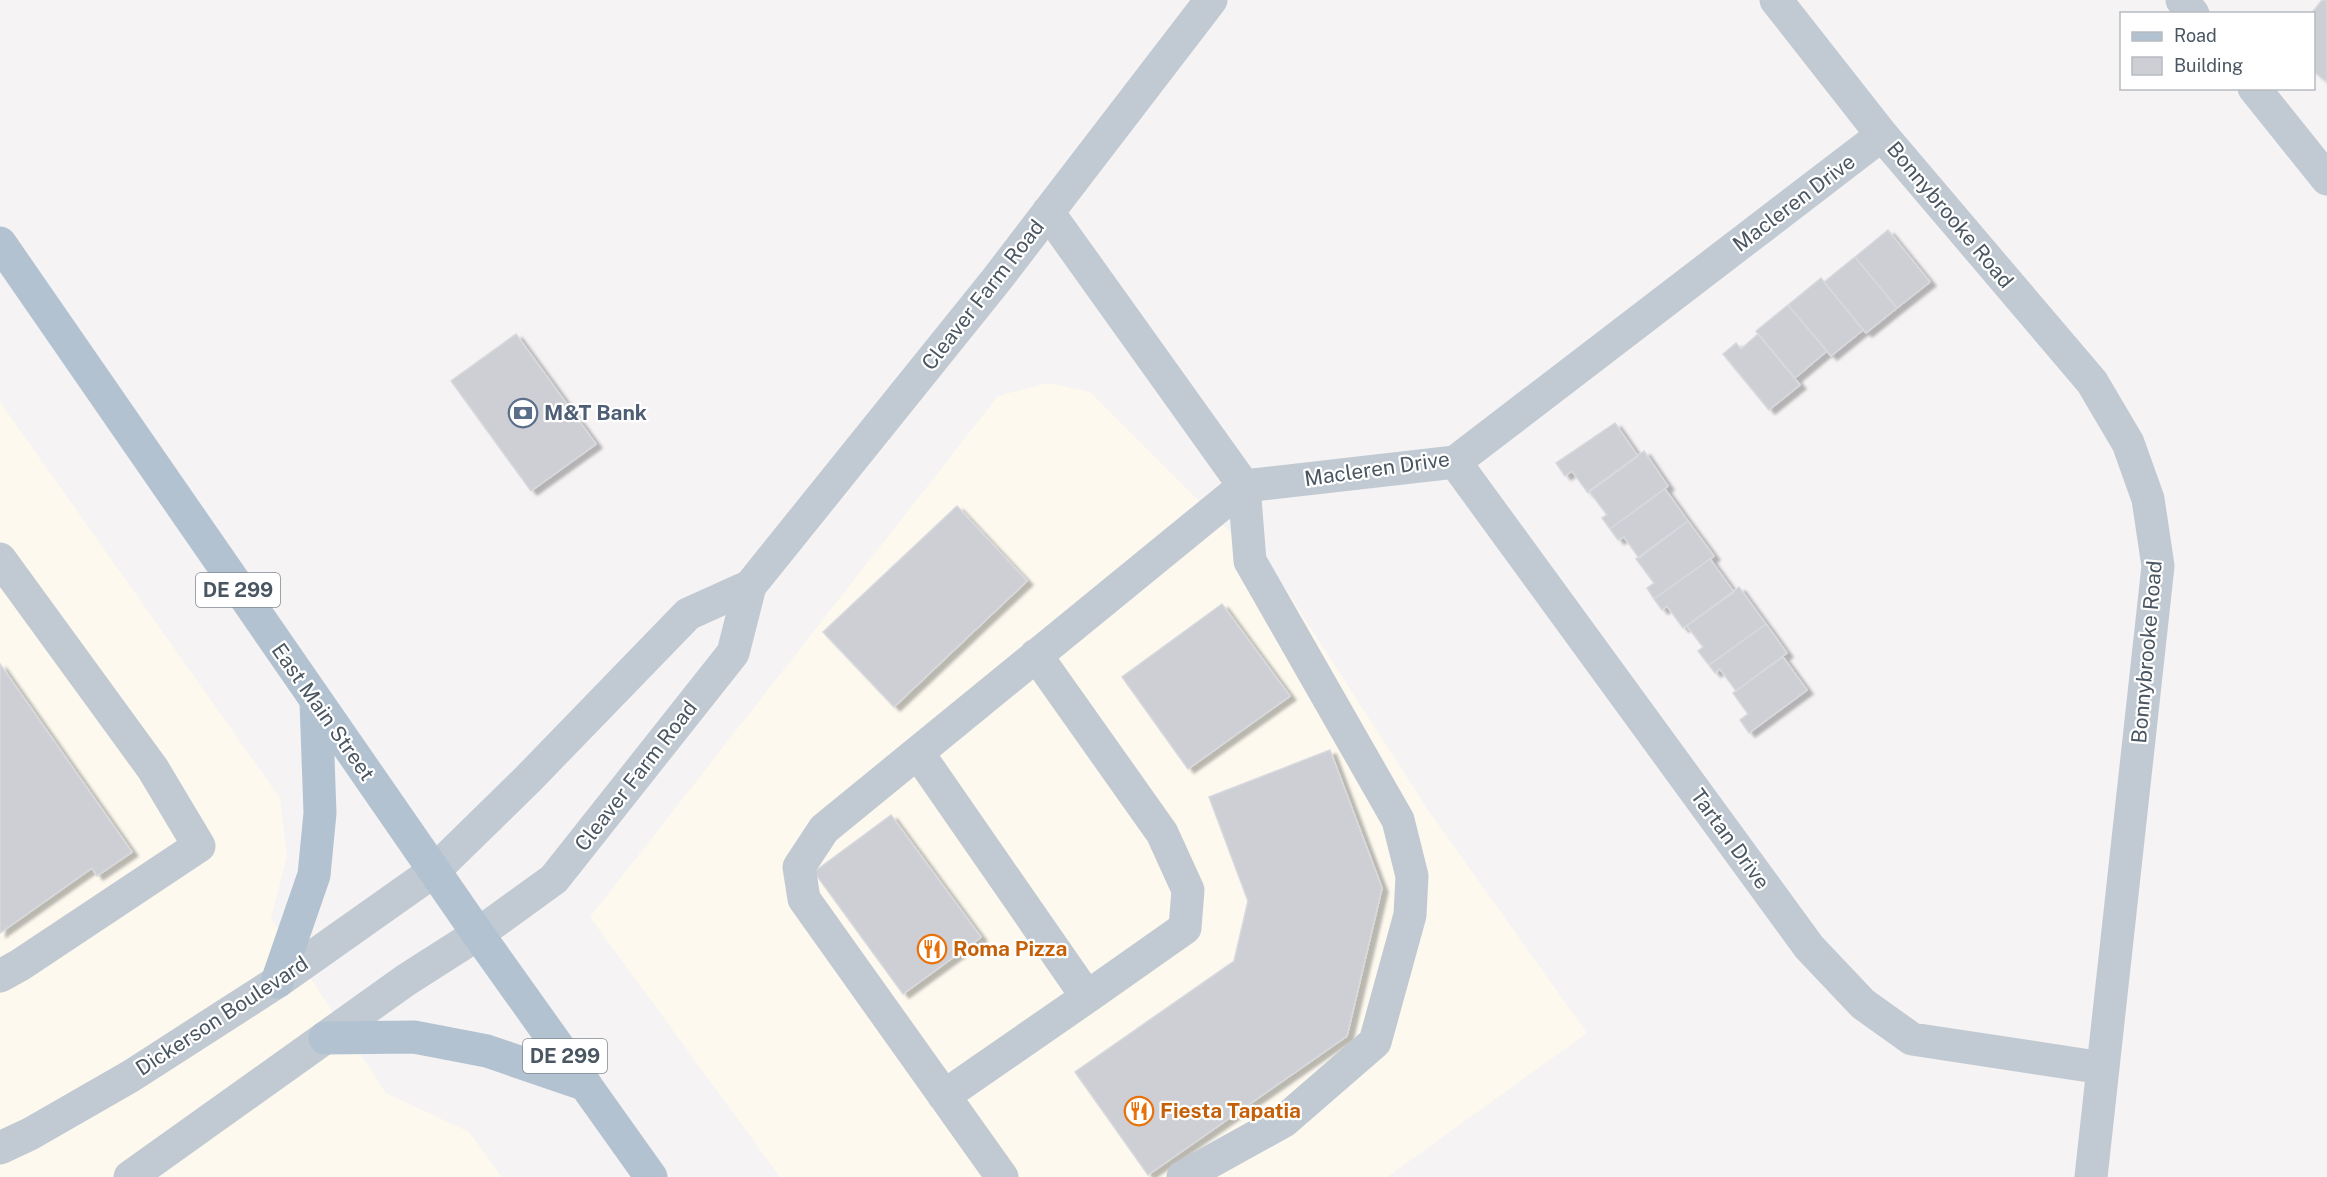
<svg xmlns="http://www.w3.org/2000/svg" width="2327" height="1177" viewBox="0 0 2327 1177" font-family="'Public Sans',sans-serif">
<defs>
<filter id="shadow"><feDropShadow dx="6" dy="4" stdDeviation="1.5" flood-color="#0004"/></filter>
</defs>
<rect width="100%" height="100%" fill="#f5f3f3"/>
<path fill="#fdf9ef" d="M 1048,383 L 1090,392 L 1283,585 L 1428,810 L 1587,1033 L 1387,1177 L 780,1177 L 590,917 L 998,396 Z
M 0,402 L 280,798 L 287,856 L 271,918 L 386,1093 L 469,1132 L 502,1177 L 0,1177 Z"/>
<path fill="#cdcfd5" stroke="#d7d9de" stroke-width="1.5" filter="url(#shadow)" d="M 2322,0 L 2327,0 L 2327,82 L 2314,72 L 2314,14 L 2311,14 Z
M 1888,230 L 1930,282 L 1897,308 L 1855,257 Z
M 1855,257 L 1897,308 L 1866,333 L 1824,282 Z
M 1821,278 L 1863,330 L 1831,356 L 1788,305 Z
M 1788,305 L 1827,351 L 1795,378 L 1756,331 Z
M 516,334 L 596,444 L 531,491 L 451,381 Z
M 1758,334 L 1800,385 L 1769,410 L 1723,354 L 1736,343 L 1741,349 Z
M 1615,423 L 1638,456 L 1588,493 L 1572,471 L 1565,476 L 1556,463 Z
M 1644,451 L 1668,486 L 1610,529 L 1602,518 L 1607,515 L 1589,491 Z
M 1665,489 L 1688,521 L 1639,558 L 1624,537 L 1618,540 L 1610,529 Z
M 957,506 L 1027,581 L 894,707 L 823,632 Z
M 1688,521 L 1714,556 L 1654,599 L 1647,588 L 1654,583 L 1636,559 Z
M 1710,559 L 1734,592 L 1683,628 L 1667,606 L 1662,610 L 1654,599 Z
M 1739,587 L 1766,624 L 1709,665 L 1698,651 L 1703,647 L 1687,626 Z
M 1222,604 L 1290,696 L 1188,769 L 1122,677 Z
M 1766,624 L 1787,653 L 1736,691 L 1720,669 L 1715,673 L 1709,665 Z
M 1783,657 L 1807,690 L 1749,733 L 1740,720 L 1748,714 L 1733,693 Z
M 0,664 L 132,852 L 97,876 L 92,868 L 0,933 Z
M 1330,750 L 1382,888 L 1347,1036 L 1148,1175 L 1075,1072 L 1234,961 L 1248,901 L 1209,797 Z
M 891,815 L 981,937 L 903,994 L 814,872 Z"/>
<g fill="none" stroke-linecap="round" stroke-linejoin="round">
<path stroke="#c1cad2" stroke-width="33" d="M 1776,0 L 1882,135 L 2092,382 L 2128,443 L 2148,499 L 2158,566 L 2091,1177
M 2182,0 L 2193,14
M 2254,88 L 2327,179
M 1048,212 L 1244,486 L 1455,462 L 1882,135
M 1455,462 L 1809,947 L 1863,1004 L 1912,1039 L 2103,1068
M 0,559 L 153,769 L 199,846 L 20,965 L 0,976
M 918,753 L 1087,997 L 1185,928 L 1188,890 L 1162,833 L 1036,655
M 944,1096 L 1087,997
M 0,1148 L 30,1134 L 131,1076 L 277,982 L 434,871 L 528,779 L 688,614 L 750,586
M 130,1177 L 406,980 L 478,934 L 554,879 L 733,653 L 750,586 L 997,279 L 1211,0
M 1002,1177 L 804,899 L 799,867 L 824,829 L 1244,486
M 1183,1177 L 1284,1121 L 1375,1042 L 1410,915 L 1412,876 L 1398,820 L 1250,561 L 1244,486"/>
<path stroke="#b3c2d1" stroke-width="33" d="M 0,243 L 478,934 L 651,1177
M 277,982 L 314,875 L 320,813 L 316,702
M 325,1038 L 414,1037 L 487,1051 L 586,1085"/>
</g>
<defs>
<g id="bank-ring" transform="scale(1.5)"><circle r="9.5" fill="#fff" stroke="#5c6f8a" stroke-width="1.5"/><path d="M-6-4H6V4H-6ZM0-2.3a2.3 2.3 0 1 0 0 4.6a2.3 2.3 0 1 0 0-4.6Z" fill="#5c6f8a"/></g>
<g id="restaurant-ring" transform="scale(1.5)"><circle r="9.5" fill="#fff" stroke="#e8710a" stroke-width="1.5"/><path d="M-5-6h1v4h1v-4h1v4h1v-4h1v5L-1.5 .5V6h-2V.5L-5-1ZM5-6V6H3V1.5H1.5Q1.5-4 5-6Z" fill="#e8710a"/></g>
</defs>
<g fill-rule="evenodd">
<use href="#bank-ring" x="523" y="413"/>
<use href="#restaurant-ring" x="932" y="949"/>
<use href="#restaurant-ring" x="1139" y="1111"/>
</g>
<g text-anchor="middle" stroke-width="4.5" stroke-linejoin="round" paint-order="stroke">
<g fill="#fff" stroke="#808990" stroke-width="1.5">
<rect x="196" y="573" width="84" height="34" rx="4.5"/>
<rect x="523" y="1039" width="84" height="34" rx="4.5"/>
</g>
<g font-size="20" font-weight="bold" fill="#4a5661">
<text x="238" y="597">DE 299</text>
<text x="565" y="1063">DE 299</text>
</g>
<g font-size="21" fill="#4a5661" stroke="#fff">
<text transform="translate(1794 203) rotate(-37)" y="7">Macleren Drive</text>
<text transform="translate(1950 215) rotate(50)" y="7">Bonnybrooke Road</text>
<text transform="translate(983 295) rotate(-52)" y="7">Cleaver Farm Road</text>
<text transform="translate(1377 469) rotate(-8)" y="7">Macleren Drive</text>
<text transform="translate(2147 652) rotate(-85)" y="7">Bonnybrooke Road</text>
<text transform="translate(323 712) rotate(55)" y="7">East Main Street</text>
<text transform="translate(636 776) rotate(-52)" y="7">Cleaver Farm Road</text>
<text transform="translate(1730 839) rotate(54)" y="7">Tartan Drive</text>
<text transform="translate(222 1016) rotate(-33)" y="7">Dickerson Boulevard</text>
</g>
<g font-size="21" font-weight="bold" fill="#4e5e75" stroke="#fff" text-anchor="start">
<text x="544" y="420">M&amp;T Bank</text>
</g>
<g font-size="21" font-weight="bold" fill="#c56008" stroke="#fff" text-anchor="start">
<text x="953" y="956">Roma Pizza</text>
<text x="1160" y="1118">Fiesta Tapatia</text>
</g>
</g>
<rect x="2120" y="12" width="195" height="78" fill="#ffffff" stroke="#b7bbc0" stroke-width="1.5"/>
<rect x="2132" y="32" width="30" height="9" fill="#b3c2d1" stroke="#b7bbc0" stroke-width="1.5"/>
<text x="2174" y="42" font-size="18" fill="#4a5661">Road</text>
<rect x="2132" y="57" width="30" height="18" fill="#cdcfd5" stroke="#b7bbc0" stroke-width="1.5"/>
<text x="2174" y="72" font-size="18" fill="#4a5661">Building</text>
</svg>
